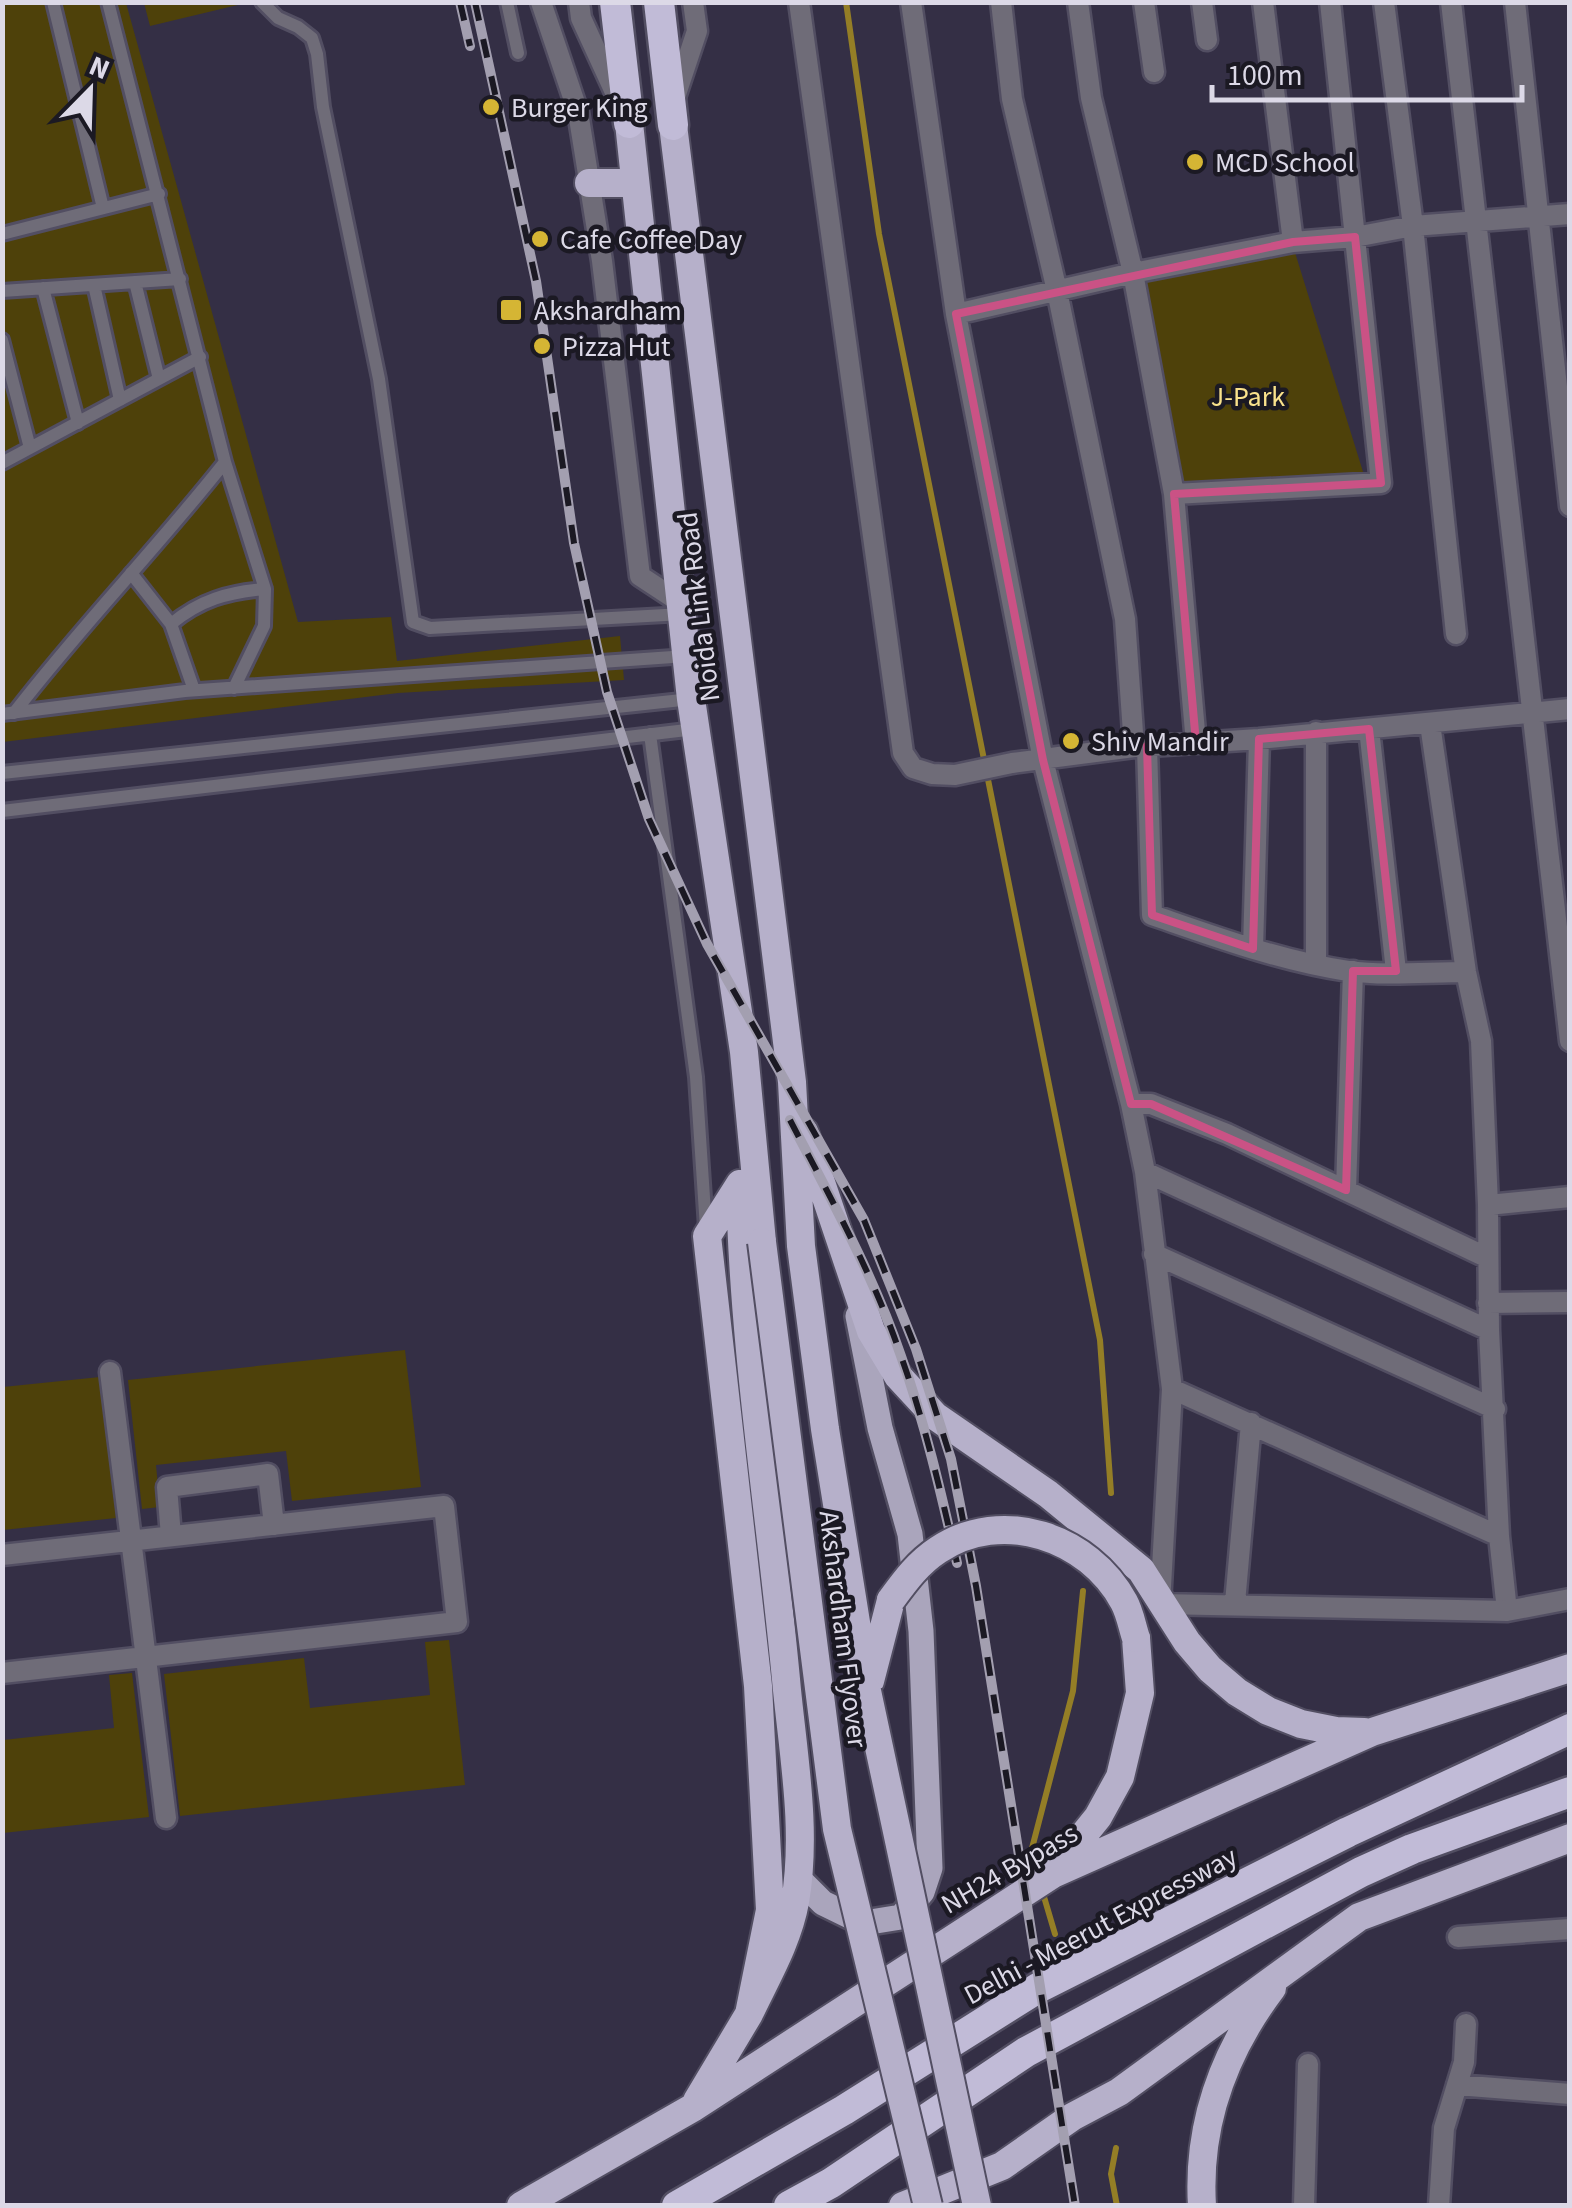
<svg xmlns="http://www.w3.org/2000/svg" width="1572" height="2208" viewBox="0 0 1572 2208" font-family="'Source Sans 3',sans-serif">
<rect width="100%" height="100%" fill="#342f45"/>
<path fill="#4e410a" d="M 50,2 L 126,3 L 298,622 L 391,617 L 397,661 L 620,636 L 624,680 L 398,693 L 3,742 L 2,3 L 41,3 L 43,5 Z
M 144,3 L 144,2 L 246,3 L 150,26 Z
M 1293,246 L 1364,475 L 1176,492 L 1139,276 Z
M 405,1350 L 421,1487 L 292,1501 L 286,1451 L 156,1465 L 160,1507 L 142,1509 L 128,1380 Z
M 100,1377 L 116,1518 L 3,1530 L 3,1387 Z
M 449,1640 L 465,1785 L 180,1816 L 164,1674 L 304,1658 L 310,1708 L 430,1695 L 425,1642 Z
M 132,1673 L 149,1817 L 3,1833 L 3,1740 L 114,1728 L 109,1675 Z"/>
<g fill="none" stroke-linecap="round" stroke-linejoin="round">
<path stroke="#947e26" stroke-width="6" d="M 846,2 L 879,234 L 1100,1340 L 1111,1493
M 1037,1874 L 1031,1852 L 1073,1691 L 1083,1591
M 1042,1890 L 1055,1934
M 1116,2148 L 1111,2174 L 1117,2206"/>
<g stroke="#524e62" stroke-width="18">
<path id="service" d="M 53,2 L 103,208
M 262,2 L 278,18 L 298,27 L 312,38 L 317,54 L 323,107 L 379,379 L 413,622 L 430,628 L 683,614
M 507,2 L 518,53
M 2,234 L 159,194
M 135,282 L 159,379
M 94,285 L 120,400
M 43,288 L 78,423
M 2,291 L 180,279
M 2,340 L 30,448
M 2,463 L 200,357
M 131,573 L 171,624 L 194,690
M 171,624 C 200,600 228,592 265,589 L 225,462
M 234,688 L 264,626 L 265,589
M 14,713 C 81,626 157,548 225,462 L 108,2
M 2,714 L 185,691 L 687,656
M 650,734 L 696,1077 L 706,1228
M 2,773 L 691,699
M 2,811 L 695,729"/>
</g>
<g stroke="#524e62" stroke-width="25">
<path id="pedestrian" d="M 110,1372 L 166,1818
M 171,1536 L 167,1487 L 268,1474 L 274,1525
M 2,1555 L 444,1506 L 457,1622 L 2,1673"/>
</g>
<g stroke="#524e62" stroke-width="25">
<path id="minor" d="M 799,2 L 903,753 L 913,768 L 932,774 L 955,775 L 1012,763 L 1134,747 L 1259,739 L 1570,709
M 911,2 L 956,314 L 1043,760 L 1131,1104 L 1145,1172 L 1172,1389 L 1160,1604 L 1507,1611 L 1570,1599
M 1001,2 L 1012,99 L 1057,291 L 1125,619 L 1134,747
M 1078,2 L 1091,98 L 1133,273 L 1174,494 L 1196,743
M 1144,2 L 1154,72
M 1202,2 L 1207,40
M 1384,2 L 1413,226 L 1456,634
M 1451,2 L 1570,1041
M 1515,2 L 1570,506
M 1293,242 L 1355,237 L 1413,226 L 1570,214
M 956,314 L 1133,273 L 1293,242 L 1263,2
M 1174,494 L 1381,483 L 1330,2
M 1430,724 L 1466,972 L 1481,1041 L 1488,1205 L 1489,1330 L 1499,1536 L 1507,1611
M 1369,729 L 1396,971
M 1316,732 L 1316,965
M 1147,746 L 1152,915 C 1216,937 1281,961 1348,971 C 1386,976 1428,972 1466,972
M 1253,949 L 1259,739
M 1131,1104 L 1151,1104 L 1227,1134 L 1488,1258
M 1145,1172 L 1489,1330
M 1346,1190 L 1353,971
M 1488,1205 L 1570,1197
M 1154,1254 L 1495,1409
M 1488,1303 L 1570,1302
M 1172,1389 L 1499,1536
M 1235,1603 L 1251,1423
M 1458,1937 L 1570,1929
M 1457,2085 L 1570,2094
M 1304,2206 L 1308,2064
M 1439,2206 L 1444,2128 L 1464,2062 L 1466,2024"/>
</g>
<g stroke="#524e62" stroke-width="25">
<path id="tertiary" d="M 541,2 L 578,112 L 602,261 L 640,576 L 681,603
M 579,2 L 581,18 L 620,103
M 675,97 L 697,31 L 693,2"/>
</g>
<g stroke="#524e62" stroke-width="30">
<path id="primary" d="M 798,1878 L 823,1903 L 864,1923 L 901,1917 L 922,1892 L 930,1868 L 921,1631 L 910,1534 L 880,1428 L 858,1316"/>
</g>
<g stroke="#524e62" stroke-width="32">
<path id="trunk" d="M 629,123 L 691,699 L 744,1052 L 762,1242
M 673,125 L 792,1082 L 801,1246 L 825,1429 L 867,1691
M 589,183 L 635,183
M 804,1132 L 871,1331 L 898,1376 L 935,1416 L 1048,1494 L 1141,1570 L 1187,1642 L 1210,1669 L 1237,1692 L 1268,1711 L 1301,1724 L 1336,1731 L 1364,1732
M 740,1184 C 743,1351 772,1523 787,1690 C 794,1760 807,1832 795,1902 C 788,1941 766,1978 749,2014
M 870,1681 L 891,1600
M 1056,1869 L 1098,1817 L 1120,1777 L 1140,1693 L 1136,1638
M 697,2101 L 749,2014 L 770,1910 L 758,1686 L 707,1236 L 740,1184
M 521,2206 L 694,2107 L 1053,1874 L 1372,1732 L 1570,1668
M 903,2206 L 1002,2166 L 1072,2117 L 1119,2092 L 1359,1917 L 1570,1838
M 1202,2206 C 1197,2124 1223,2053 1272,1988"/>
</g>
<g stroke="#524e62" stroke-width="35">
<path id="motorway" d="M 615,2 L 629,123
M 659,2 L 673,125
M 677,2206 L 844,2110 L 1038,1988 L 1348,1832 L 1570,1729
M 789,2206 L 831,2183 L 1026,2052 L 1361,1872 L 1412,1849 L 1570,1792"/>
</g>
<use href="#service" stroke="#6f6c78" stroke-width="12"/>
<use href="#pedestrian" stroke="#6f6c78" stroke-width="20"/>
<use href="#minor" stroke="#6f6c78" stroke-width="20"/>
<use href="#tertiary" stroke="#6f6c78" stroke-width="20"/>
<use href="#primary" stroke="#aaa5bc" stroke-width="25"/>
<use href="#trunk" stroke="#b6b0ca" stroke-width="28"/>
<use href="#motorway" stroke="#c1bbd7" stroke-width="30"/>
<g stroke="#a39fb0" stroke-width="10">
<path id="rail" d="M 460,2 L 470,46
M 475,2 L 536,281 L 574,543 L 607,692 L 649,819 L 707,944 L 864,1220 L 916,1349 L 951,1459 L 976,1586 L 1075,2206
M 790,1120 C 830,1197 873,1274 901,1356 C 925,1423 941,1493 957,1563"/>
</g>
<use href="#rail" stroke="#1b1923" stroke-width="6" stroke-dasharray="19" stroke-linecap="butt"/>
<g stroke="#524e62" stroke-width="32" stroke-linecap="butt">
<path id="trunk-bridge" d="M 762,1242 L 837,1829 L 928,2206
M 891,1600 C 905,1581 918,1563 938,1550 C 1002,1507 1089,1537 1124,1602 C 1130,1613 1132,1626 1136,1638
M 867,1691 L 977,2206"/>
</g>
<use href="#trunk-bridge" stroke="#b6b0ca" stroke-width="28"/>
</g>
<path fill="none" stroke="#ca5285" stroke-width="8" stroke-linejoin="round" d="M 1355,237 L 1381,483 L 1174,494 L 1196,743 L 1147,746 L 1152,915 L 1253,949 L 1259,739 L 1369,729 L 1396,971 L 1353,971 L 1346,1190 L 1151,1104 L 1131,1104 L 1043,760 L 956,314 L 1293,242 Z"/>
<g fill="#d5b534" stroke="#1b1923" stroke-width="4">
<circle cx="491" cy="107" r="10"/>
<circle cx="1195" cy="162" r="10"/>
<circle cx="540" cy="239" r="10"/>
<rect x="499" y="298" width="24" height="24" rx="5"/>
<circle cx="542" cy="346" r="10"/>
<circle cx="1071" cy="741" r="10"/>
</g>
<g text-anchor="middle" stroke-width="9" stroke-linejoin="round" paint-order="stroke">
<g font-size="28" fill="#dcd9e7" stroke="#1b1923" text-anchor="start">
<text x="511" y="117">Burger King</text>
<text x="1215" y="172">MCD School</text>
<text x="560" y="249">Cafe Coffee Day</text>
<text x="534" y="320">Akshardham</text>
<text x="562" y="356">Pizza Hut</text>
<text x="1091" y="751">Shiv Mandir</text>
</g>
<g font-size="28" fill="#fae28c" stroke="#1b1923">
<text x="1248" y="406">J-Park</text>
</g>
<g font-size="28" fill="#dcd9e7" stroke="#1b1923">
<text transform="translate(698 607) rotate(-97)" y="10">Noida Link Road</text>
<text transform="translate(844 1629) rotate(83)" y="10">Akshardham Flyover</text>
<text transform="translate(1009 1868) rotate(-30)" y="10">NH24 Bypass</text>
<text transform="translate(1100 1925) rotate(-28)" y="10">Delhi - Meerut Expressway</text>
</g>
</g>
<rect width="1572" height="2208" fill="none" stroke="#dcd9e7" stroke-width="10"/>
<g transform="translate(90 90) rotate(23)" stroke="#1b1923" stroke-width="8" paint-order="stroke">
<path d="M0-8L18 38L0 25L-18 38Z" fill="#dcd9e7"/>
<text y="-15" font-size="28" font-weight="bold" text-anchor="middle" fill="#dcd9e7">N</text>
</g>
<path d="M1212 85v15h310v-15" fill="none" stroke="#dcd9e7" stroke-width="5"/>
<text x="1227" y="85" font-size="30" fill="#dcd9e7" stroke="#1b1923" stroke-width="8" paint-order="stroke">100 m</text>
</svg>
